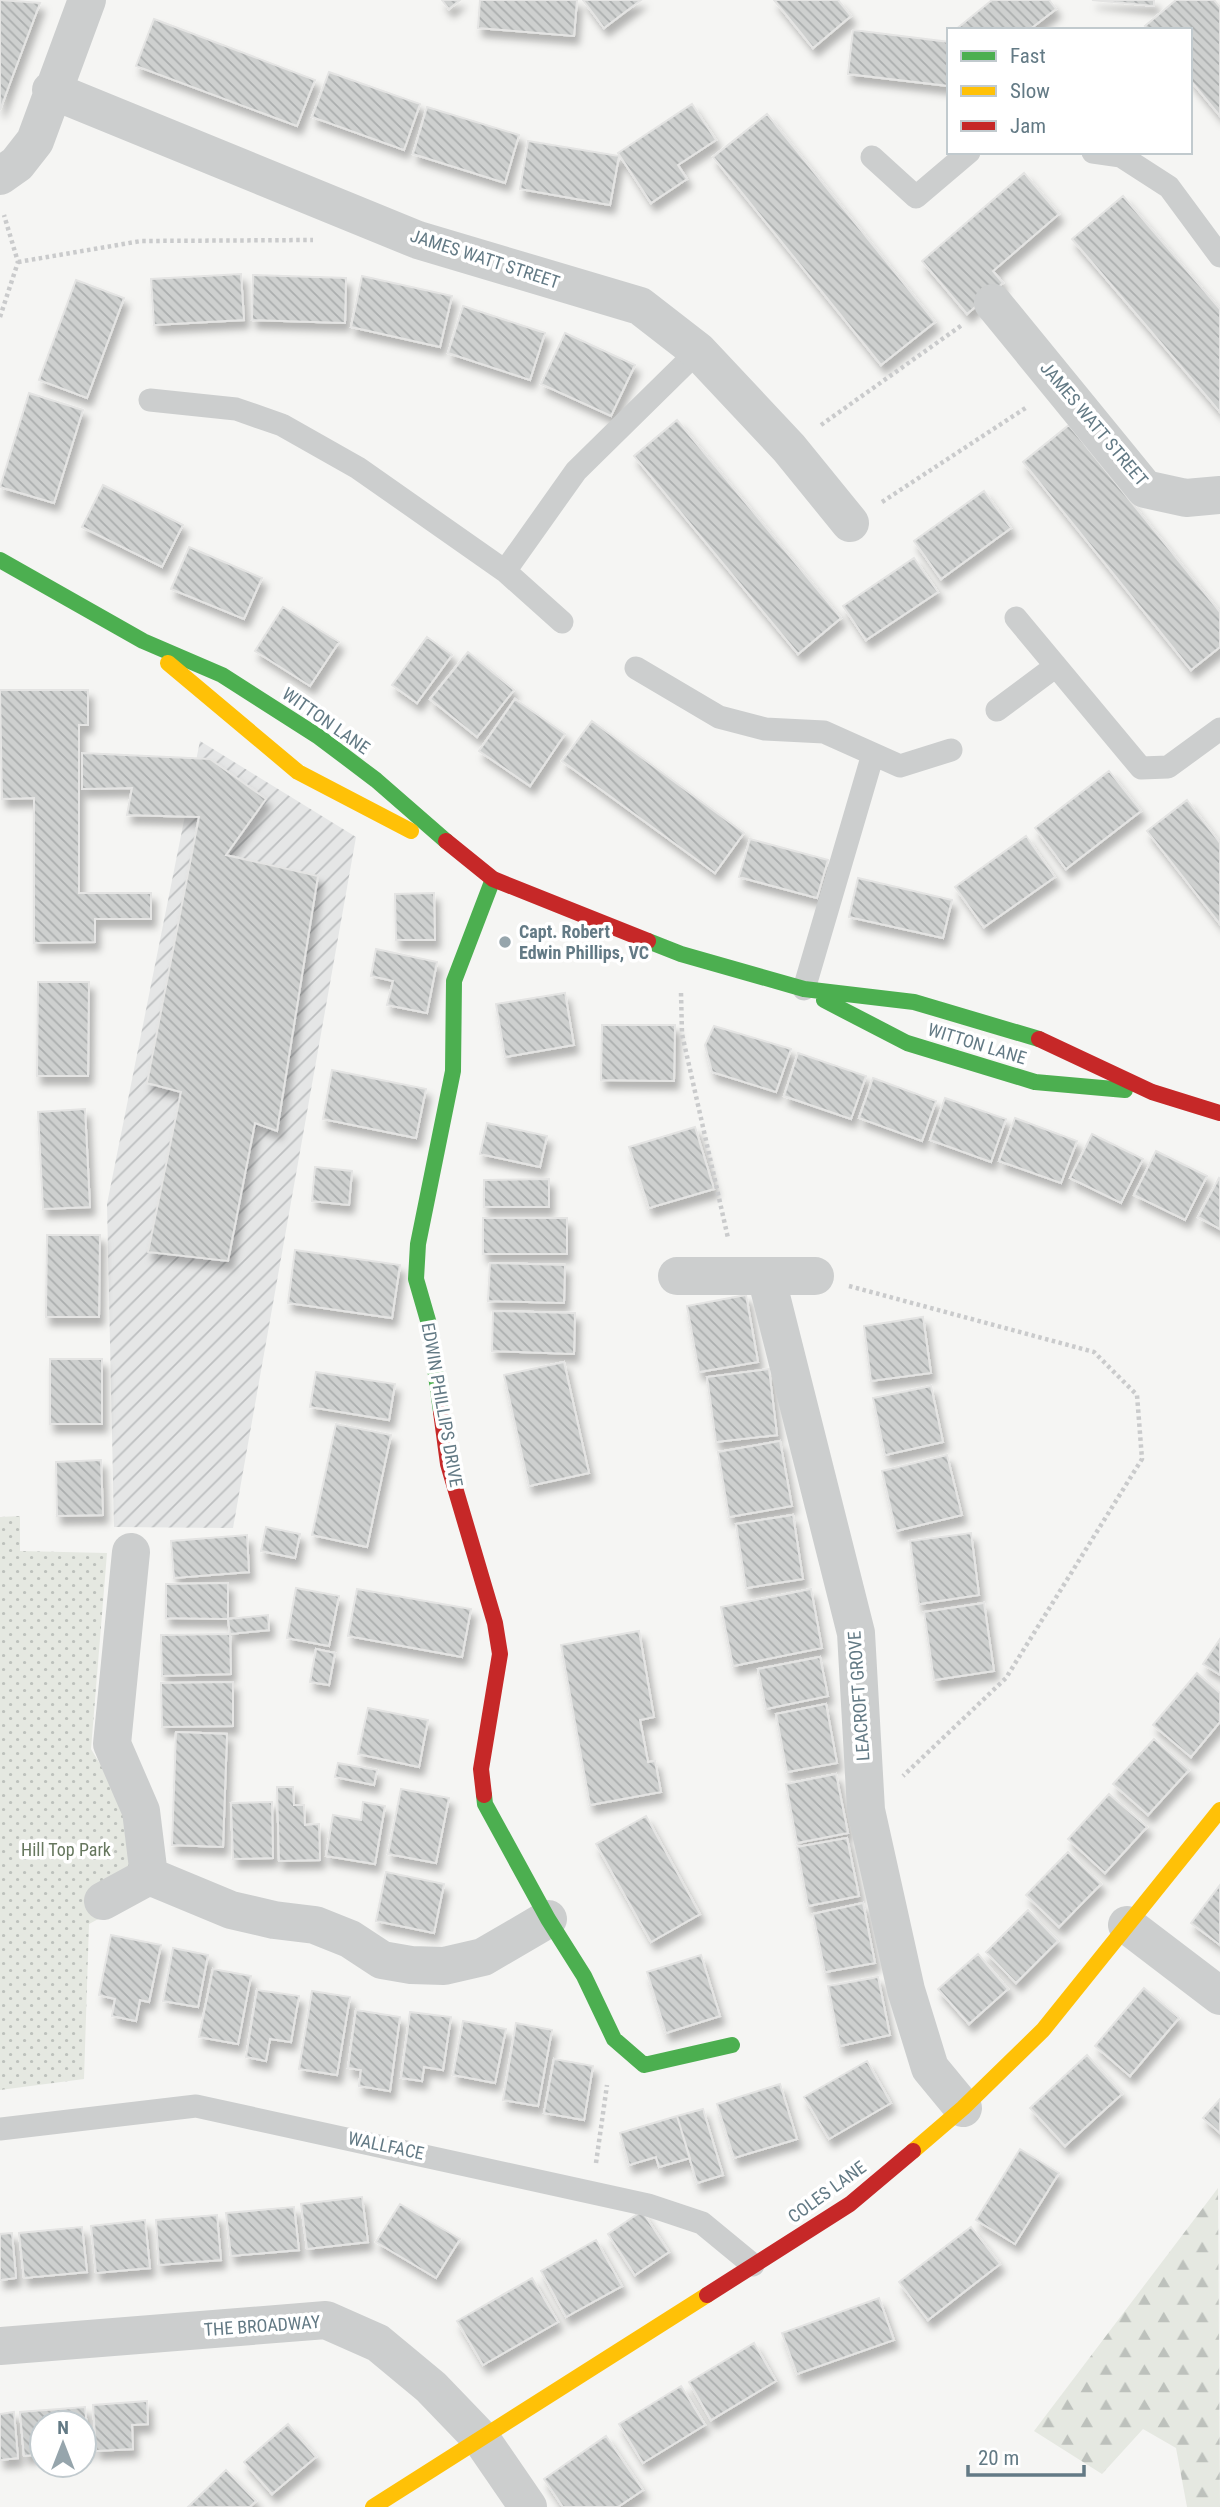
<svg xmlns="http://www.w3.org/2000/svg" width="1220" height="2507" viewBox="0 0 1220 2507" font-family="'Roboto Condensed',sans-serif">
<defs>
<pattern id="industrial-furrows" width="10" height="10" patternUnits="userSpaceOnUse" patternTransform="scale(1.75)"><rect width="10" height="10" fill="#e5e6e6"/><path d="M-1 1l2-2M0 10L10 0M9 11l2-2" fill="none" stroke="#bdbfc0"/></pattern>
<pattern id="grass-dots" width="8" height="8" patternUnits="userSpaceOnUse" patternTransform="scale(1.75)"><rect width="8" height="8" fill="#e5e8e1"/><path d="M2 2h.1M6 6h.1" fill="none" stroke="#bdc1bc" stroke-width="1.8" stroke-linecap="round"/></pattern>
<pattern id="forest-firs" width="22" height="20" patternUnits="userSpaceOnUse" patternTransform="scale(1.75)"><rect width="22" height="20" fill="#e5e8e1"/><path d="M5 1l3.5 6h-7zM16 11l3.5 6h-7z" fill="#bdc1bc"/></pattern>
<pattern id="building-back-hatch" width="6" height="6" patternUnits="userSpaceOnUse" patternTransform="scale(1.75)"><rect width="6" height="6" fill="#ced0cf"/><path d="M-1 5l2 2M0 0l6 6M5-1l2 2" fill="none" stroke="#abaeae"/></pattern>
<filter id="shadow"><feDropShadow dx="4.5" dy="8" stdDeviation="3.5" flood-color="#0004"/></filter>
</defs>
<rect width="100%" height="100%" fill="#f5f5f3"/>
<path fill="url(#industrial-furrows)" d="M 200,741 L 356,837 L 233,1528 L 114,1527 L 107,1204 Z"/>
<path fill="url(#grass-dots)" d="M 20,1516 L 20,1551 L 107,1553 L 91,1749 L 128,1810 L 136,1899 L 89,1924 L 84,2079 L 0,2090 L 0,1517 Z"/>
<path fill="url(#forest-firs)" d="M 1218,2188 L 1220,2507 L 1187,2507 L 1176,2448 L 1143,2429 L 1102,2474 L 1034,2431 Z"/>
<path fill="url(#building-back-hatch)" stroke="#e4e4e3" stroke-width="2" filter="url(#shadow)" d="M 0,0 L 40,3 L 0,110 Z
M 442,0 L 460,0 L 449,9 Z
M 480,0 L 577,0 L 574,36 L 478,28 Z
M 583,0 L 641,0 L 604,28 Z
M 774,0 L 838,0 L 851,16 L 813,48 Z
M 992,0 L 1049,0 L 1056,9 L 1029,30 L 955,30 Z
M 1092,0 L 1154,0 L 1154,6 Z
M 1176,0 L 1214,0 L 1220,7 L 1220,116 L 1190,80 L 1190,30 L 1148,30 L 1145,26 Z
M 154,19 L 315,80 L 297,126 L 136,66 Z
M 853,30 L 949,42 L 949,86 L 848,74 Z
M 329,72 L 420,104 L 404,150 L 312,117 Z
M 692,104 L 716,140 L 678,165 L 687,179 L 651,203 L 618,153 Z
M 427,107 L 519,135 L 505,183 L 413,154 Z
M 767,114 L 935,322 L 881,365 L 713,157 Z
M 528,141 L 619,156 L 610,205 L 520,189 Z
M 1024,173 L 1059,214 L 993,271 L 1003,283 L 967,314 L 922,261 Z
M 1123,196 L 1220,309 L 1220,412 L 1072,239 Z
M 241,274 L 244,320 L 154,325 L 151,279 Z
M 253,275 L 346,278 L 345,323 L 252,320 Z
M 362,276 L 452,296 L 440,347 L 351,327 Z
M 76,280 L 124,298 L 87,398 L 39,380 Z
M 463,306 L 545,333 L 530,380 L 448,353 Z
M 565,333 L 635,365 L 611,416 L 541,384 Z
M 29,393 L 83,410 L 54,503 L 0,487 Z
M 677,420 L 841,618 L 798,654 L 634,456 Z
M 1069,425 L 1220,612 L 1220,647 L 1191,670 L 1023,462 Z
M 103,485 L 183,525 L 162,567 L 82,527 Z
M 984,491 L 1011,528 L 941,579 L 914,541 Z
M 189,547 L 262,578 L 244,619 L 171,589 Z
M 914,558 L 938,592 L 866,640 L 843,606 Z
M 283,607 L 339,642 L 310,686 L 255,651 Z
M 427,637 L 452,655 L 417,703 L 392,685 Z
M 468,652 L 514,690 L 477,737 L 430,699 Z
M 0,690 L 88,690 L 88,725 L 79,725 L 79,893 L 151,893 L 151,919 L 95,919 L 95,942 L 34,943 L 34,798 L 2,799 Z
M 515,699 L 565,734 L 530,786 L 479,751 Z
M 592,721 L 744,833 L 715,873 L 562,761 Z
M 82,753 L 210,759 L 266,799 L 226,855 L 318,876 L 277,1131 L 255,1123 L 228,1261 L 148,1252 L 181,1092 L 147,1083 L 199,817 L 127,815 L 132,788 L 82,789 Z
M 1109,771 L 1141,811 L 1066,869 L 1035,828 Z
M 1187,800 L 1220,843 L 1220,924 L 1147,831 Z
M 1026,836 L 1055,877 L 984,927 L 955,887 Z
M 750,839 L 828,860 L 817,898 L 739,877 Z
M 858,878 L 952,900 L 943,938 L 849,917 Z
M 434,893 L 435,940 L 396,940 L 395,894 Z
M 376,949 L 437,962 L 427,1013 L 387,1005 L 393,981 L 371,976 Z
M 38,982 L 89,982 L 88,1076 L 37,1076 Z
M 565,993 L 574,1045 L 505,1057 L 496,1004 Z
M 602,1025 L 675,1025 L 674,1081 L 601,1080 Z
M 714,1026 L 791,1049 L 776,1092 L 712,1072 L 705,1045 Z
M 798,1053 L 866,1076 L 851,1119 L 784,1096 Z
M 332,1070 L 426,1089 L 416,1138 L 323,1119 Z
M 873,1078 L 936,1101 L 922,1141 L 859,1118 Z
M 945,1098 L 1006,1119 L 991,1162 L 930,1140 Z
M 85,1109 L 90,1207 L 43,1209 L 38,1112 Z
M 1015,1118 L 1077,1141 L 1061,1183 L 999,1161 Z
M 487,1123 L 547,1136 L 540,1167 L 480,1154 Z
M 695,1127 L 714,1189 L 649,1208 L 629,1147 Z
M 1092,1134 L 1143,1159 L 1121,1203 L 1070,1178 Z
M 1156,1151 L 1207,1176 L 1185,1220 L 1134,1195 Z
M 315,1167 L 352,1171 L 349,1205 L 312,1201 Z
M 1219,1178 L 1220,1179 L 1220,1229 L 1198,1217 Z
M 549,1179 L 549,1207 L 484,1207 L 484,1180 Z
M 483,1218 L 567,1218 L 567,1254 L 483,1254 Z
M 47,1235 L 100,1235 L 99,1317 L 46,1317 Z
M 295,1250 L 400,1265 L 392,1318 L 288,1303 Z
M 490,1263 L 565,1265 L 564,1303 L 488,1301 Z
M 746,1295 L 758,1362 L 699,1372 L 687,1306 Z
M 493,1311 L 575,1313 L 574,1354 L 492,1351 Z
M 923,1317 L 931,1373 L 871,1381 L 864,1326 Z
M 50,1359 L 102,1359 L 102,1424 L 50,1424 Z
M 564,1362 L 589,1473 L 529,1486 L 504,1375 Z
M 769,1369 L 777,1435 L 716,1442 L 707,1377 Z
M 316,1372 L 395,1384 L 389,1420 L 310,1407 Z
M 931,1386 L 943,1442 L 885,1455 L 873,1398 Z
M 336,1424 L 391,1435 L 367,1547 L 312,1535 Z
M 780,1441 L 792,1506 L 729,1517 L 718,1452 Z
M 947,1455 L 962,1515 L 896,1531 L 882,1471 Z
M 101,1460 L 103,1515 L 57,1516 L 56,1462 Z
M 793,1515 L 803,1579 L 746,1588 L 736,1524 Z
M 266,1527 L 300,1534 L 295,1558 L 261,1551 Z
M 971,1533 L 979,1595 L 919,1604 L 910,1541 Z
M 247,1535 L 249,1572 L 174,1578 L 171,1541 Z
M 228,1583 L 228,1619 L 166,1618 L 166,1584 Z
M 296,1588 L 339,1596 L 329,1646 L 287,1638 Z
M 357,1589 L 471,1609 L 462,1657 L 348,1636 Z
M 811,1589 L 822,1648 L 733,1666 L 721,1607 Z
M 984,1603 L 994,1671 L 934,1680 L 924,1612 Z
M 268,1615 L 269,1630 L 230,1634 L 228,1619 Z
M 639,1631 L 654,1717 L 640,1720 L 648,1762 L 655,1761 L 661,1792 L 590,1805 L 561,1645 Z
M 230,1634 L 231,1674 L 162,1676 L 161,1635 Z
M 1220,1639 L 1220,1675 L 1203,1664 Z
M 316,1649 L 335,1653 L 329,1685 L 310,1682 Z
M 820,1657 L 828,1696 L 766,1709 L 758,1669 Z
M 1197,1673 L 1220,1693 L 1220,1722 L 1191,1757 L 1153,1725 Z
M 233,1682 L 233,1726 L 162,1727 L 161,1683 Z
M 826,1704 L 837,1763 L 787,1772 L 776,1714 Z
M 368,1708 L 428,1720 L 419,1767 L 358,1754 Z
M 176,1732 L 227,1734 L 223,1847 L 172,1845 Z
M 1154,1739 L 1189,1770 L 1148,1815 L 1113,1784 Z
M 338,1763 L 377,1770 L 374,1785 L 335,1777 Z
M 836,1774 L 848,1833 L 797,1843 L 786,1784 Z
M 277,1787 L 293,1787 L 294,1805 L 304,1805 L 305,1825 L 319,1824 L 320,1860 L 279,1861 Z
M 401,1789 L 449,1798 L 436,1863 L 388,1854 Z
M 1109,1794 L 1147,1827 L 1105,1873 L 1068,1839 Z
M 272,1802 L 273,1858 L 233,1859 L 231,1803 Z
M 363,1802 L 385,1806 L 375,1864 L 326,1856 L 333,1815 L 361,1820 Z
M 646,1816 L 700,1914 L 651,1942 L 596,1844 Z
M 847,1838 L 859,1896 L 808,1906 L 797,1847 Z
M 1068,1852 L 1101,1884 L 1059,1927 L 1026,1895 Z
M 386,1872 L 444,1884 L 434,1933 L 376,1921 Z
M 1220,1885 L 1220,1945 L 1191,1923 Z
M 863,1903 L 875,1963 L 825,1972 L 813,1914 Z
M 1028,1910 L 1058,1941 L 1016,1983 L 986,1952 Z
M 111,1935 L 161,1945 L 149,2002 L 140,2000 L 136,2021 L 112,2016 L 115,1999 L 99,1995 Z
M 173,1948 L 208,1955 L 198,2007 L 163,2001 Z
M 978,1954 L 1008,1989 L 969,2024 L 938,1989 Z
M 701,1955 L 720,2016 L 666,2033 L 647,1972 Z
M 213,1969 L 251,1976 L 238,2044 L 199,2037 Z
M 878,1977 L 890,2035 L 840,2046 L 828,1986 Z
M 1144,1988 L 1179,2018 L 1130,2076 L 1095,2046 Z
M 257,1990 L 299,1996 L 291,2042 L 270,2039 L 266,2061 L 246,2057 Z
M 312,1991 L 350,1997 L 337,2075 L 299,2069 Z
M 356,2010 L 400,2017 L 390,2091 L 359,2086 L 361,2070 L 348,2068 Z
M 410,2012 L 451,2017 L 443,2070 L 424,2067 L 422,2081 L 401,2078 Z
M 463,2021 L 506,2029 L 495,2083 L 453,2075 Z
M 516,2023 L 552,2030 L 538,2106 L 503,2100 Z
M 1087,2055 L 1122,2094 L 1065,2146 L 1030,2108 Z
M 554,2059 L 593,2066 L 584,2120 L 544,2113 Z
M 867,2061 L 891,2103 L 829,2139 L 804,2097 Z
M 780,2084 L 797,2139 L 734,2158 L 717,2104 Z
M 1220,2099 L 1220,2133 L 1203,2118 Z
M 703,2109 L 723,2175 L 697,2183 L 677,2116 Z
M 677,2116 L 690,2158 L 659,2167 L 656,2157 L 629,2165 L 620,2133 Z
M 1020,2149 L 1059,2173 L 1015,2244 L 976,2220 Z
M 362,2197 L 368,2242 L 307,2249 L 301,2204 Z
M 400,2204 L 460,2239 L 436,2278 L 376,2242 Z
M 294,2207 L 299,2250 L 231,2256 L 226,2213 Z
M 642,2211 L 669,2252 L 635,2275 L 608,2234 Z
M 217,2215 L 221,2260 L 159,2265 L 156,2220 Z
M 145,2220 L 150,2268 L 96,2273 L 91,2226 Z
M 82,2227 L 87,2272 L 24,2278 L 19,2233 Z
M 971,2227 L 1000,2264 L 928,2320 L 899,2282 Z
M 12,2233 L 16,2278 L 0,2280 L 0,2234 Z
M 596,2240 L 622,2286 L 566,2317 L 541,2271 Z
M 532,2278 L 558,2322 L 483,2365 L 457,2321 Z
M 879,2298 L 894,2340 L 797,2374 L 782,2333 Z
M 754,2343 L 776,2381 L 711,2420 L 689,2382 Z
M 681,2386 L 705,2425 L 643,2463 L 619,2424 Z
M 147,2401 L 148,2424 L 132,2425 L 133,2449 L 96,2451 L 93,2405 Z
M 85,2407 L 89,2450 L 84,2451 L 84,2423 L 42,2423 L 42,2454 L 24,2456 L 20,2412 Z
M 14,2412 L 18,2458 L 0,2460 L 0,2414 Z
M 288,2424 L 316,2457 L 272,2494 L 244,2462 Z
M 606,2436 L 643,2490 L 618,2507 L 563,2507 L 544,2479 Z
M 226,2470 L 256,2501 L 250,2507 L 188,2507 Z"/>
<g fill="none" stroke-linecap="round" stroke-linejoin="round">
<path stroke="#cacbcc" stroke-width="4.5" stroke-dasharray="3.5 3.5" stroke-linecap="butt" d="M 18,262 L 141,241 L 313,240
M 0,317 L 18,262 L 4,215
M 821,425 L 962,325
M 882,502 L 1027,407
M 681,993 L 682,1034 L 728,1238
M 849,1286 L 1094,1352 L 1137,1395 L 1142,1459 L 1006,1678 L 903,1776
M 596,2163 L 607,2085"/>
<path stroke="#cccece" stroke-width="23" d="M 1093,152 L 1121,156 L 1169,187 L 1220,256
M 872,157 L 916,197 L 969,152
M 150,400 L 236,409 L 282,425 L 358,468 L 505,571 L 576,471 L 698,351
M 505,571 L 562,622
M 1016,618 L 1141,768 L 1168,767 L 1220,729
M 636,668 L 719,717 L 765,729 L 824,732 L 900,766 L 951,750
M 997,710 L 1056,666
M 804,989 L 873,754
M 0,2129 L 196,2106 L 648,2205 L 702,2223 L 753,2265"/>
<path stroke="#cccece" stroke-width="38" d="M 51,90 L 418,240 L 640,306 L 698,351 L 789,448 L 850,523
M 0,176 L 17,164 L 35,141 L 87,0
M 993,303 L 1145,489 L 1186,498 L 1220,495
M 677,1276 L 815,1276
M 766,1276 L 856,1633 L 866,1810 L 906,1990 L 930,2068 L 963,2108
M 131,1552 L 112,1744 L 141,1811 L 149,1876
M 103,1901 L 149,1876 L 231,1910 L 274,1920 L 315,1925 L 350,1939 L 382,1960 L 411,1965 L 444,1966 L 483,1957 L 548,1919
M 1127,1925 L 1220,1996
M 0,2346 L 326,2320 L 378,2343 L 431,2387 L 482,2440 L 528,2507"/>
<path stroke="#4caf50" stroke-width="16" d="M 0,560 L 143,641 L 222,675 L 319,737 L 376,780 L 446,841
M 648,941 L 681,954 L 804,989 L 914,1002 L 1039,1039
M 824,1000 L 907,1043 L 1035,1082 L 1125,1090
M 441,1412 L 429,1324 L 416,1279 L 418,1244 L 453,1071 L 454,981 L 493,879
M 484,1795 L 485,1804 L 548,1919 L 584,1976 L 614,2039 L 644,2065 L 732,2045"/>
<path stroke="#ffc107" stroke-width="16" d="M 168,663 L 298,772 L 411,831
M 913,2151 L 963,2108 L 1043,2030 L 1220,1810
M 373,2507 L 707,2295"/>
<path stroke="#c62828" stroke-width="16" d="M 446,841 L 493,879 L 648,941
M 1039,1039 L 1152,1092 L 1220,1113
M 441,1412 L 448,1464 L 495,1623 L 500,1654 L 481,1769 L 484,1795
M 707,2295 L 850,2204 L 913,2151"/>
</g>
<circle fill="#96a5ac" stroke="#fff" stroke-width="2.5" cx="505" cy="942" r="7"/>
<g text-anchor="middle" stroke-width="7" stroke-linejoin="round" paint-order="stroke">
<g font-size="18" fill="#637a85" stroke="#fff">
<text transform="translate(485 259) rotate(18)" y="6">JAMES WATT STREET</text>
<text transform="translate(1094 424) rotate(50)" y="6">JAMES WATT STREET</text>
<text transform="translate(326 721) rotate(35)" y="6">WITTON LANE</text>
<text transform="translate(977 1044) rotate(17)" y="6">WITTON LANE</text>
<text transform="translate(442 1405) rotate(80)" y="6">EDWIN PHILLIPS DRIVE</text>
<text transform="translate(859 1696) rotate(-94)" y="6">LEACROFT GROVE</text>
<text transform="translate(386 2146) rotate(12)" y="6">WALLFACE</text>
<text transform="translate(827 2192) rotate(-36)" y="6">COLES LANE</text>
<text transform="translate(262 2326) rotate(-4)" y="6">THE BROADWAY</text>
</g>
<g font-size="18" font-weight="bold" fill="#637a85" stroke="#fff" text-anchor="start">
<text x="519" y="938">Capt. Robert<tspan x="519" dy="21">Edwin Phillips, VC</tspan></text>
</g>
<g font-size="18" fill="#66775e" stroke="#fff">
<text x="66" y="1856">Hill Top Park</text>
</g>
</g>
<rect x="947" y="28" width="245" height="126" fill="#ffffff" stroke="#c1cace" stroke-width="2"/>
<rect x="961" y="51" width="35" height="10" fill="#4caf50" stroke="#c1cace" stroke-width="2"/>
<text x="1010" y="63" font-size="21" fill="#637a85">Fast</text>
<rect x="961" y="86" width="35" height="10" fill="#ffc107" stroke="#c1cace" stroke-width="2"/>
<text x="1010" y="98" font-size="21" fill="#637a85">Slow</text>
<rect x="961" y="121" width="35" height="10" fill="#c62828" stroke="#c1cace" stroke-width="2"/>
<text x="1010" y="133" font-size="21" fill="#637a85">Jam</text>
<g transform="translate(63 2444)"><circle r="33" fill="#ffffff" stroke="#c1cace" stroke-width="2"/>
<path d="M0-5L12 26L0 18L-12 26Z" fill="#96a5ac"/>
<text y="-10" font-size="19" font-weight="bold" text-anchor="middle" fill="#637a85">N</text>
</g>
<path d="M968 2465v10h116v-10" fill="none" stroke="#637a85" stroke-width="3.5"/>
<text x="978" y="2465" font-size="21" fill="#637a85" stroke="#ffffff" stroke-width="5" paint-order="stroke">20 m</text>
</svg>
